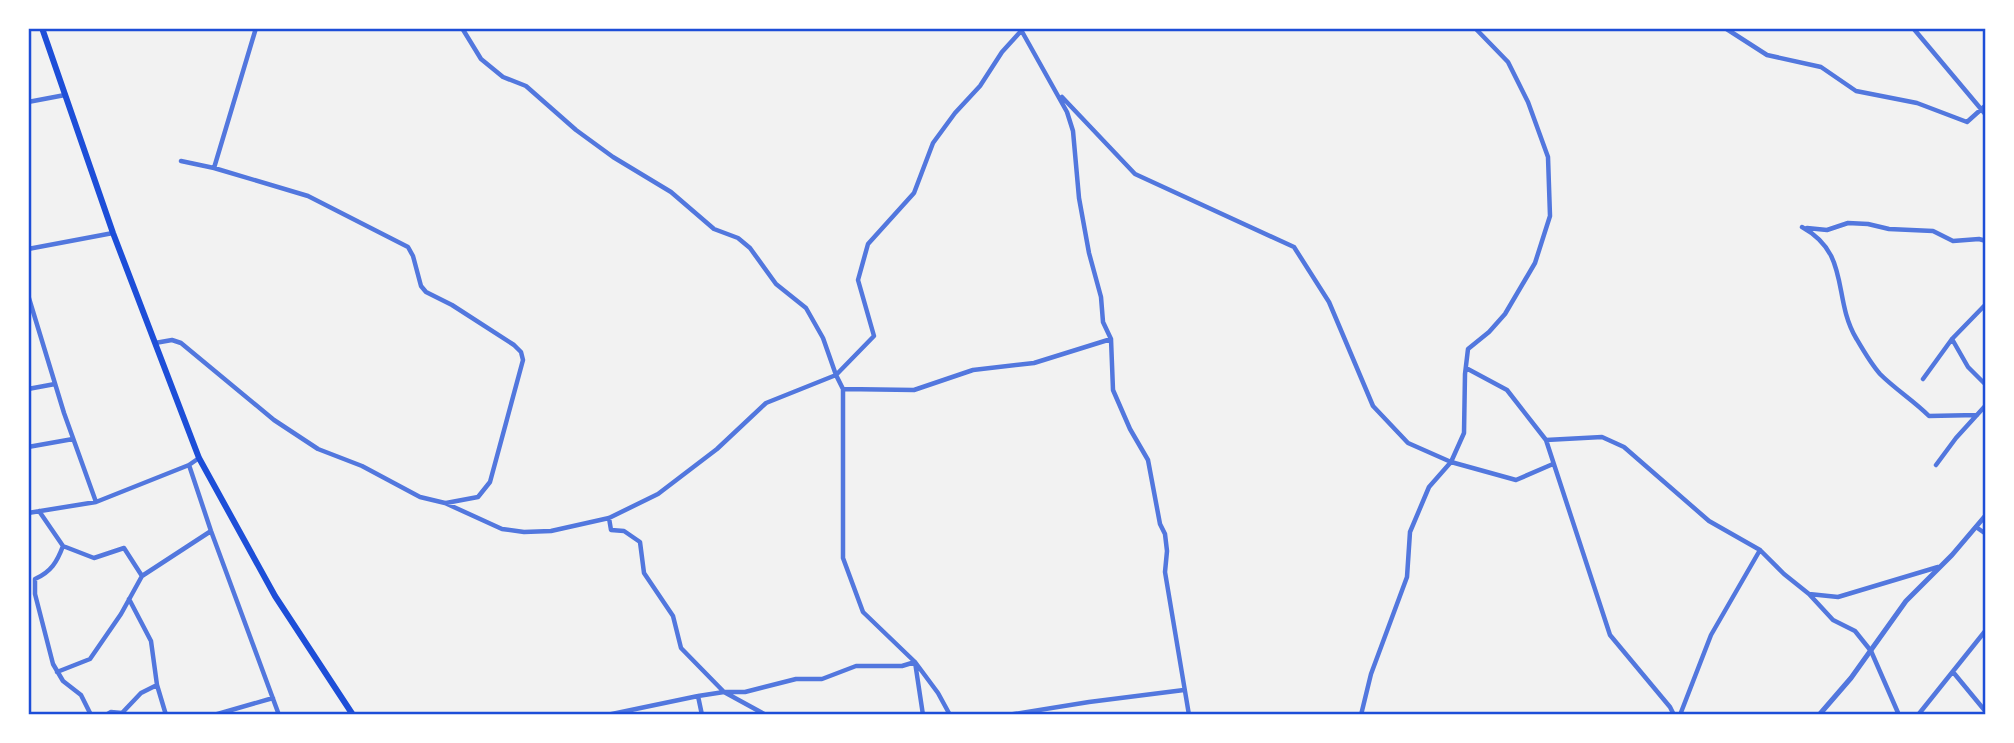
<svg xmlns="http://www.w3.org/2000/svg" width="2014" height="743" viewBox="0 0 2014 743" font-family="Poppins,sans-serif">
<rect width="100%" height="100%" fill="#f2f2f2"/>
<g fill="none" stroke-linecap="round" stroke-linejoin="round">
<path stroke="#5277de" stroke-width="4.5" d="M 1020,28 L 1067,112 L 1073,131 L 1079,198 L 1089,253 L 1101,297 L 1103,322 L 1111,339 L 1113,390 L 1130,429 L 1148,460 L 1160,524 L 1165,534 L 1167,551 L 1165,572 L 1189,715
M 1725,28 L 1767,55 L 1821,67 L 1856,91 L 1917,103 L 1967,122 L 1986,105
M 1913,28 L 1986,115
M 1062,97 L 1135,174 L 1294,247 L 1329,302 L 1373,406 L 1408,443 L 1451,462 L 1516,480 L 1553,464
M 28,102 L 65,95
M 181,161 L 214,168 L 308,196 L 408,247 L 413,256 L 421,286 L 426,292 L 452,305 L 514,345 L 521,352 L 523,360 L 490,482 L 478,497 L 446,503
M 214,168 L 256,28
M 1802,227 C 1851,254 1832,297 1856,338 C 1863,350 1871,364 1880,374 C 1895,389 1914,401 1929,416 L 1977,415
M 1807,228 L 1827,230 L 1848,223 L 1868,224 L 1889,229 L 1933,231 L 1953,241 L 1979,239 L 1986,241
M 28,249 L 113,233
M 28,295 L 64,413 L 96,502
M 1952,339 L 1968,367 L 1986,385
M 155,343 L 172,340 L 181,343 L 274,420 L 318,449 L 362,466 L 420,497 L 445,503 L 502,529 L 524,532 L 551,531 L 609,518 L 658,494 L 717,449 L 766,403 L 836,375 L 823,338 L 806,308 L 776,284 L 750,248 L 738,238 L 714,229 L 671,192 L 613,157 L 576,130 L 526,86 L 503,77 L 481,59 L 462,28
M 1466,368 L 1507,390 L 1546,440 L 1602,437 L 1624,447 L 1709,521 L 1760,550 L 1784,574 L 1809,594 L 1838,597 L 1938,567
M 1923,379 L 1952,339 L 1986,304
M 28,389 L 55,384
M 843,389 L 914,390 L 973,370 L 1034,363 L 1111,339
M 1546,440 L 1610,635 L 1670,707 L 1674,715
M 28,447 L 73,439
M 189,465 L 211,531 L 279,715
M 1936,465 L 1956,438 L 1986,405
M 39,511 L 63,546 C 57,562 51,572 35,579 L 35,594 L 53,664 L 63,681 L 81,695 L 91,715
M 28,513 L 96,502 L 189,465 L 199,458
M 609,518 L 611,530 L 624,531 L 640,542 L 644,573 L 673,616 L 681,648 L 724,692 L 766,715
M 1976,527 L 1986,534
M 63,546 L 94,558 L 124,548 L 142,576
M 1809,594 L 1833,620 L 1855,631 L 1871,651 L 1899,715
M 915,662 L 923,715
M 57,672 L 90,659 L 121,614 L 142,576 L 211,531
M 1953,672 L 1986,712
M 157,685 L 166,715
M 698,696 L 702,715
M 106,715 L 111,712 L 122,713 L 141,693 L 157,685 L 151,641 L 129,599
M 214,715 L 273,698
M 607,715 L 698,696 L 724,692 L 745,692 L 796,679 L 822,679 L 856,666 L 902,666 L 915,662
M 950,715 L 938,693 L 915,662 L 863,612 L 843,558 L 843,389 L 836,375 L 874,336 L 858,280 L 868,244 L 914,193 L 933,143 L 955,113 L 980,86 L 1002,52 L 1021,31
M 1008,715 L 1089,702 L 1184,690
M 1361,715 L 1371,674 L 1407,577 L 1410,532 L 1429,487 L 1451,462 L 1464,433 L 1465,374 L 1468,349 L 1489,332 L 1505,314 L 1535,263 L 1550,216 L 1548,157 L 1528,102 L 1508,62 L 1475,28
M 1680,715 L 1711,635 L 1760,550
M 1918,715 L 1986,630"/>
<path stroke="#5277de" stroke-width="5" d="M 1819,715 L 1851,678 L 1906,601 L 1952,555 L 1986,515"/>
<path stroke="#1d4ed8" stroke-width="6" d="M 42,28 L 113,233 L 199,458 L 275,596 L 353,715"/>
</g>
<rect width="2014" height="743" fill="none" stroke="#ffffff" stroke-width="60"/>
<rect x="30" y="30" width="1954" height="683" fill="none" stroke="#1d4ed8" stroke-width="2.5"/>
</svg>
